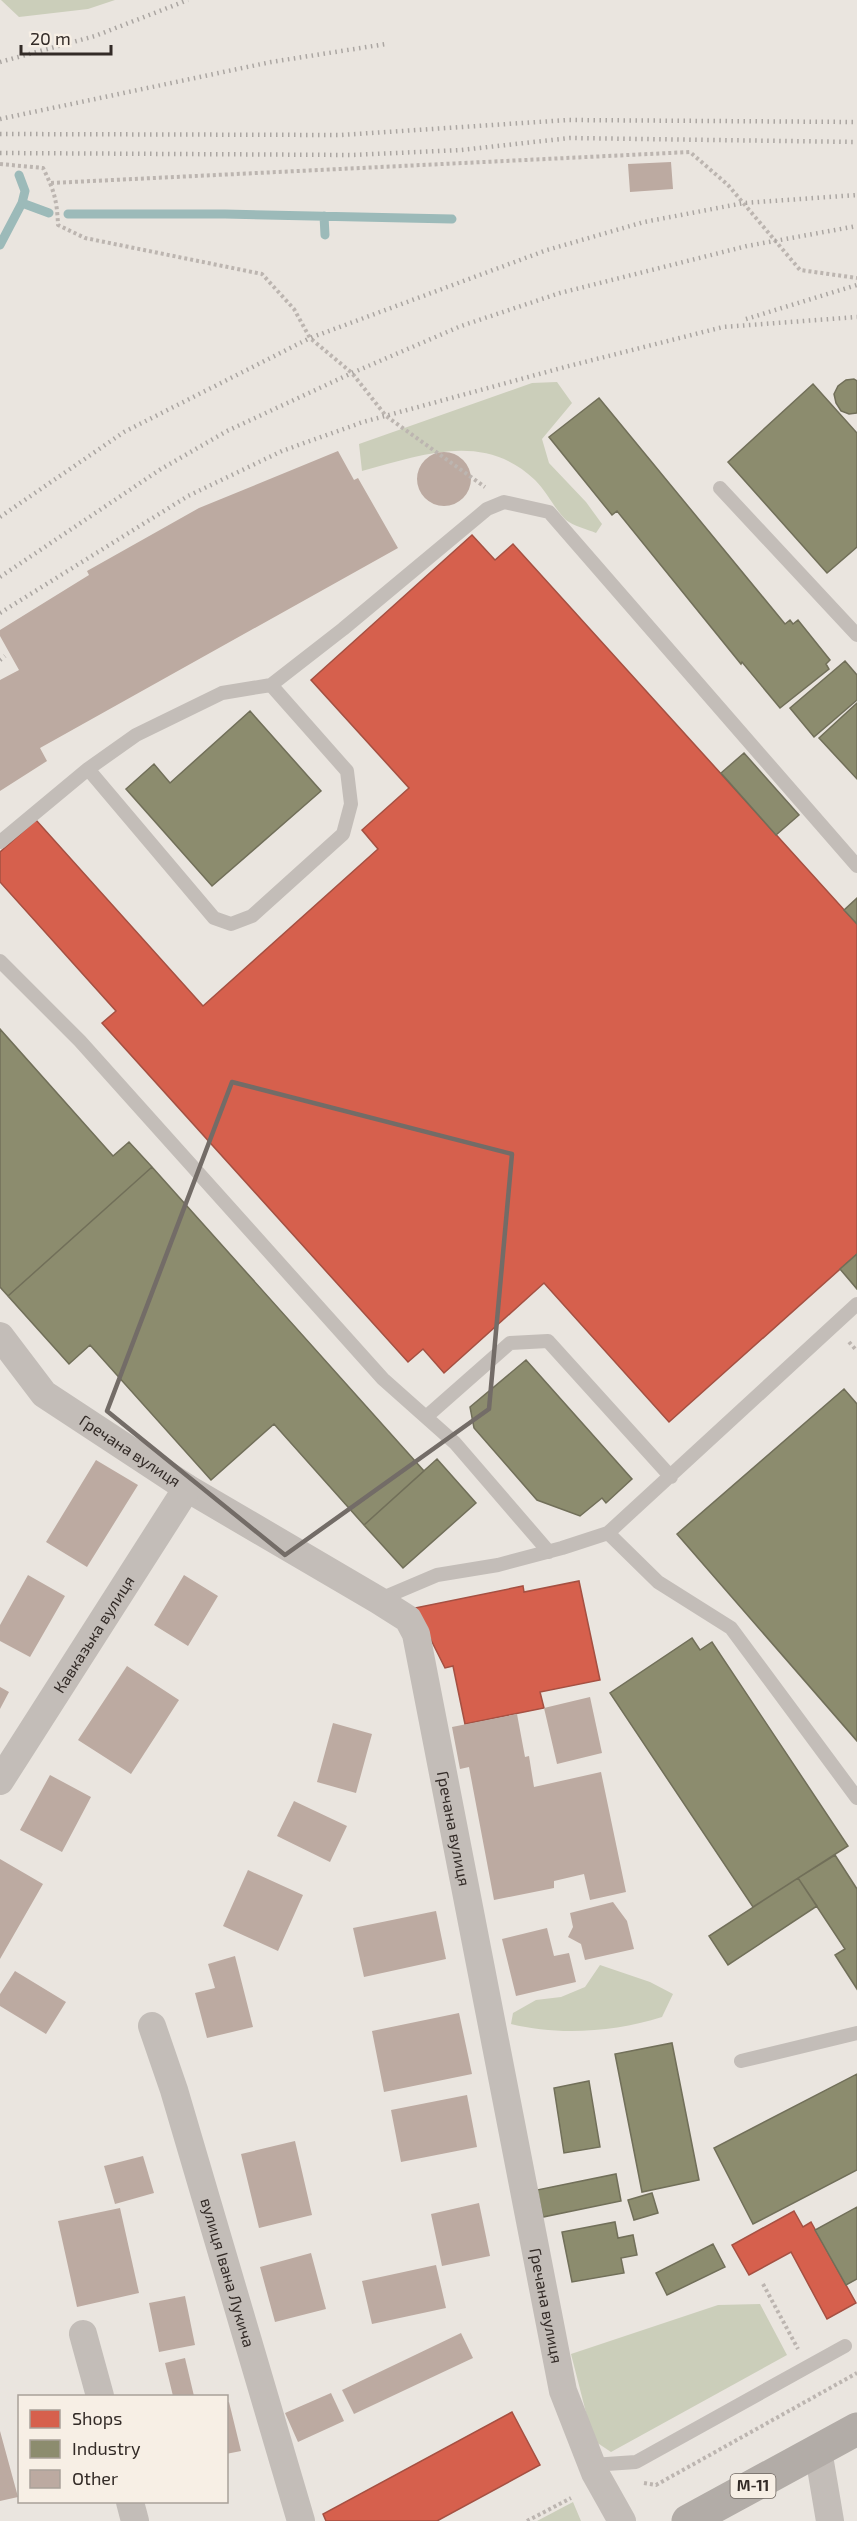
<svg xmlns="http://www.w3.org/2000/svg" width="857" height="2521" viewBox="0 0 857 2521" font-family="'Exo 2',sans-serif">
<rect width="100%" height="100%" fill="#eae5df"/>
<path fill="#cbceba" d="M 1,0 L 115,0 L 88,9 L 19,17 Z
M 557,382 L 572,403 L 542,439 L 549,463 L 586,502 L 602,524 L 596,533 C 587,529 573,526 566,520 C 554,508 547,492 535,480 C 484,431 422,455 362,471 L 359,444 L 532,383 Z
M 600,1965 L 650,1982 L 673,1994 L 662,2017 C 614,2032 559,2036 511,2024 L 513,2013 L 536,2000 L 561,1997 L 585,1987 Z
M 760,2304 L 787,2355 L 611,2452 L 593,2440 L 571,2354 L 718,2305 Z
M 573,2502 L 581,2521 L 537,2521 Z"/>
<path fill="#d6604d" stroke="#a55042" stroke-width="1.5" d="M 472,535 L 495,560 L 513,544 L 857,924 L 857,1254 L 669,1422 L 544,1283 L 444,1373 L 423,1349 L 408,1362 L 102,1023 L 116,1011 L 0,882 L 0,852 L 36,820 L 203,1006 L 378,849 L 362,830 L 409,788 L 311,680 Z
M 579,1581 L 600,1680 L 540,1692 L 544,1708 L 465,1724 L 453,1666 L 445,1668 L 415,1608 L 523,1586 L 524,1592 Z
M 794,2211 L 803,2227 L 811,2222 L 856,2303 L 827,2319 L 791,2252 L 749,2275 L 732,2245 Z
M 512,2412 L 540,2465 L 437,2521 L 326,2521 L 323,2514 Z"/>
<path fill="#8c8c6e" stroke="#716f59" stroke-width="1.5" d="M 854,379 L 857,381 L 857,413 L 849,414 L 841,411 L 836,403 L 834,394 L 838,386 L 846,380 Z
M 813,384 L 857,433 L 857,547 L 827,573 L 728,462 Z
M 599,398 L 785,624 L 790,620 L 793,624 L 798,620 L 830,660 L 826,664 L 829,669 L 780,708 L 742,662 L 741,664 L 617,511 L 612,515 L 549,437 Z
M 845,661 L 857,675 L 857,700 L 814,737 L 790,708 Z
M 857,703 L 857,779 L 819,738 Z
M 250,711 L 321,791 L 212,886 L 126,789 L 154,764 L 170,783 Z
M 744,753 L 799,815 L 776,835 L 721,773 Z
M 857,898 L 857,924 L 844,910 Z
M 0,1029 L 113,1156 L 129,1142 L 152,1167 L 8,1296 L 0,1287 Z
M 152,1167 L 424,1471 L 364,1525 L 274,1424 L 211,1480 L 90,1345 L 69,1364 L 8,1296 Z
M 857,1254 L 857,1289 L 840,1269 Z
M 526,1360 L 632,1479 L 606,1503 L 602,1498 L 580,1516 L 537,1500 L 474,1428 L 470,1407 Z
M 844,1389 L 857,1404 L 857,1741 L 677,1534 Z
M 437,1459 L 476,1503 L 403,1568 L 364,1525 Z
M 692,1638 L 700,1650 L 712,1642 L 848,1846 L 753,1907 L 610,1693 Z
M 835,1855 L 857,1889 L 857,1989 L 835,1955 L 845,1949 L 798,1878 Z
M 798,1878 L 817,1906 L 728,1965 L 709,1936 Z
M 672,2043 L 699,2180 L 642,2192 L 615,2054 Z
M 857,2074 L 857,2170 L 753,2224 L 714,2148 Z
M 589,2081 L 600,2147 L 564,2153 L 554,2088 Z
M 616,2174 L 621,2201 L 543,2217 L 537,2190 Z
M 652,2193 L 658,2213 L 634,2220 L 628,2200 Z
M 857,2207 L 857,2279 L 846,2285 L 815,2230 Z
M 615,2222 L 618,2238 L 633,2235 L 637,2255 L 621,2258 L 624,2273 L 572,2282 L 562,2232 Z
M 713,2244 L 725,2267 L 667,2295 L 656,2273 Z"/>
<g fill="none" stroke-linecap="round" stroke-linejoin="round">
<path stroke="#9cbab9" stroke-width="9" d="M 22,203 L 49,213
M 68,214 L 225,214 L 452,219
M 324,216 L 325,235
M 0,245 L 22,203 L 25,191 L 19,175"/>
</g>
<path fill="#bcaaa1" d="M 671,162 L 673,189 L 630,192 L 628,164 Z
M 338,451 L 354,480 L 358,478 L 398,548 L 40,748 L 47,761 L 0,791 L 0,680 L 19,670 L 0,636 L 0,630 L 89,575 L 87,571 L 199,508 Z
M417 479a27 27 0 1 1 54 0a27 27 0 1 1-54 0Z
M 96,1460 L 138,1485 L 87,1567 L 46,1542 Z
M 28,1575 L 65,1596 L 30,1657 L 0,1641 L 0,1625 Z
M 184,1575 L 218,1596 L 188,1646 L 154,1625 Z
M 127,1666 L 179,1700 L 131,1774 L 78,1740 Z
M 0,1687 L 9,1692 L 0,1709 Z
M 590,1697 L 602,1753 L 557,1764 L 544,1708 Z
M 517,1714 L 525,1757 L 529,1756 L 534,1787 L 601,1772 L 626,1892 L 590,1900 L 584,1874 L 554,1881 L 554,1888 L 494,1900 L 469,1767 L 460,1769 L 452,1727 Z
M 333,1723 L 372,1734 L 356,1793 L 317,1782 Z
M 50,1775 L 91,1797 L 62,1852 L 20,1830 Z
M 294,1801 L 347,1826 L 330,1862 L 277,1836 Z
M 0,1859 L 43,1884 L 0,1959 Z
M 248,1870 L 303,1895 L 278,1951 L 223,1926 Z
M 613,1902 L 627,1921 L 634,1949 L 585,1960 L 581,1944 L 568,1937 L 573,1927 L 570,1913 Z
M 436,1911 L 446,1959 L 364,1977 L 353,1928 Z
M 547,1928 L 554,1956 L 569,1953 L 576,1982 L 516,1996 L 502,1939 Z
M 235,1956 L 253,2027 L 207,2038 L 195,1993 L 215,1988 L 208,1964 Z
M 15,1971 L 66,2002 L 46,2034 L 0,2006 L 0,1994 Z
M 459,2013 L 472,2074 L 384,2092 L 372,2031 Z
M 467,2095 L 477,2147 L 401,2162 L 391,2110 Z
M 295,2141 L 312,2215 L 259,2228 L 241,2154 Z
M 143,2156 L 154,2193 L 115,2204 L 104,2166 Z
M 479,2203 L 490,2256 L 442,2266 L 431,2214 Z
M 120,2208 L 139,2293 L 77,2307 L 58,2221 Z
M 311,2253 L 326,2309 L 275,2322 L 260,2267 Z
M 436,2265 L 446,2308 L 372,2324 L 362,2281 Z
M 185,2296 L 195,2345 L 159,2352 L 149,2303 Z
M 461,2333 L 473,2358 L 354,2414 L 342,2390 Z
M 185,2358 L 194,2396 L 173,2396 L 165,2363 Z
M 331,2393 L 344,2421 L 298,2442 L 285,2413 Z
M 229,2402 L 241,2451 L 226,2454 L 226,2403 Z
M 0,2431 L 18,2497 L 0,2501 Z"/>
<g fill="none" stroke-linecap="round" stroke-linejoin="round">
<path stroke="#bcb5b0" stroke-width="4" stroke-dasharray="3 3" stroke-linecap="butt" d="M 0,164 L 43,168 C 54,190 57,200 58,225 L 85,238 L 262,274 L 294,309 L 310,338 L 352,373 L 386,416 L 485,487
M 51,183 L 690,152 L 728,185 L 800,270 L 857,278
M 849,1342 L 857,1351
M 763,2284 L 798,2349
M 644,2483 L 656,2485 L 857,2373
M 527,2521 L 571,2498"/>
<path stroke="#c3bdb8" stroke-width="14" d="M 720,488 L 857,635
M 88,769 L 214,918 L 231,924 L 252,916 L 343,834 L 351,804 L 347,771 L 271,685
M 0,842 L 88,769 L 136,735 L 222,693 L 271,685 L 343,629 L 487,509 L 504,502 L 549,512 L 857,866
M 0,961 L 80,1041 L 383,1379 L 455,1443 L 549,1552
M 426,1417 L 510,1343 L 548,1341 L 671,1477
M 608,1533 L 658,1582 L 731,1628 L 857,1798
M 378,1600 L 437,1575 L 498,1565 L 562,1548 L 608,1533 L 857,1304
M 741,2061 L 857,2033
M 592,2465 L 636,2462 L 845,2346"/>
<g stroke="#c3bdb8" stroke-width="28">
<path id="s1" d="M 0,1336 L 44,1394 L 187,1488 L 378,1600 L 408,1619 L 416,1634 L 563,2391 L 595,2473 L 622,2521"/>
<path id="s2" d="M 0,1781 L 187,1488"/>
<path id="s3" d="M 152,2026 L 174,2090 L 301,2521"/>
<path d="M 83,2334 L 100,2396"/>
<path d="M 818,2450 L 830,2521"/>
<path d="M 130,2502 L 135,2521"/>
</g>
<path stroke="#b2aca7" stroke-width="33" d="M 688,2521 L 857,2429"/>
<path stroke="#aba6a2" stroke-width="4.5" stroke-dasharray="1.5 4.5" stroke-linecap="butt" d="M 0,62 L 95,36 L 188,0
M 0,119 L 271,62 L 386,44
M 0,134 L 341,135 L 568,120 L 857,122
M 0,153 L 352,155 L 461,150 L 570,138 L 857,142
M 746,319 L 857,285
M 0,517 L 124,432 L 310,338 L 547,250 L 644,222 L 744,203 L 857,195
M 0,577 L 161,469 L 227,431 L 352,373 L 461,326 L 560,293 L 747,246 L 857,226
M 0,613 L 188,496 L 282,451 L 363,422 L 565,367 L 723,327 L 857,317
M 0,660 L 5,656"/>
</g>
<path fill="none" stroke="#736c67" stroke-width="4.5" stroke-linejoin="round" d="M 232,1082 L 512,1154 L 489,1409 L 285,1555 L 107,1411 Z"/>
<g text-anchor="middle" stroke-width="6" stroke-linejoin="round" paint-order="stroke">
<rect fill="#f7efe5" stroke="#6e6660" stroke-width="1.5" x="730.5" y="2474" width="45" height="24" rx="4.5"/>
<g font-size="15" font-weight="bold" fill="#332b27">
<text x="753" y="2491">М-11</text>
</g>
<g font-size="16" fill="#332b27" stroke="#f7efe5">
<text dy="6" stroke="none"><textPath href="#s1" startOffset="176">Гречана вулиця</textPath></text>
<text dy="6" stroke="none"><textPath href="#s2" startOffset="174">Кавказька вулиця</textPath></text>
<text dy="6" stroke="none"><textPath href="#s1" startOffset="716">Гречана вулиця</textPath></text>
<text dy="6" stroke="none"><textPath href="#s3" startOffset="258">вулиця Івана Лукича</textPath></text>
<text dy="6" stroke="none"><textPath href="#s1" startOffset="1202">Гречана вулиця</textPath></text>
</g>
</g>
<rect x="18" y="2395" width="210" height="108" fill="#f7efe5" stroke="#a9a199" stroke-width="1.5"/>
<rect x="30" y="2410" width="30" height="18" fill="#d6604d" stroke="#a9a199" stroke-width="1.5"/>
<text x="72" y="2425" font-size="18" fill="#332b27">Shops</text>
<rect x="30" y="2440" width="30" height="18" fill="#8c8c6e" stroke="#a9a199" stroke-width="1.5"/>
<text x="72" y="2455" font-size="18" fill="#332b27">Industry</text>
<rect x="30" y="2470" width="30" height="18" fill="#bcaaa1" stroke="#a9a199" stroke-width="1.5"/>
<text x="72" y="2485" font-size="18" fill="#332b27">Other</text>
<path d="M21 45v9h90v-9" fill="none" stroke="#332b27" stroke-width="3"/>
<text x="30" y="45" font-size="18" fill="#332b27" stroke="#f7efe5" stroke-width="4.5" paint-order="stroke">20 m</text>
</svg>
